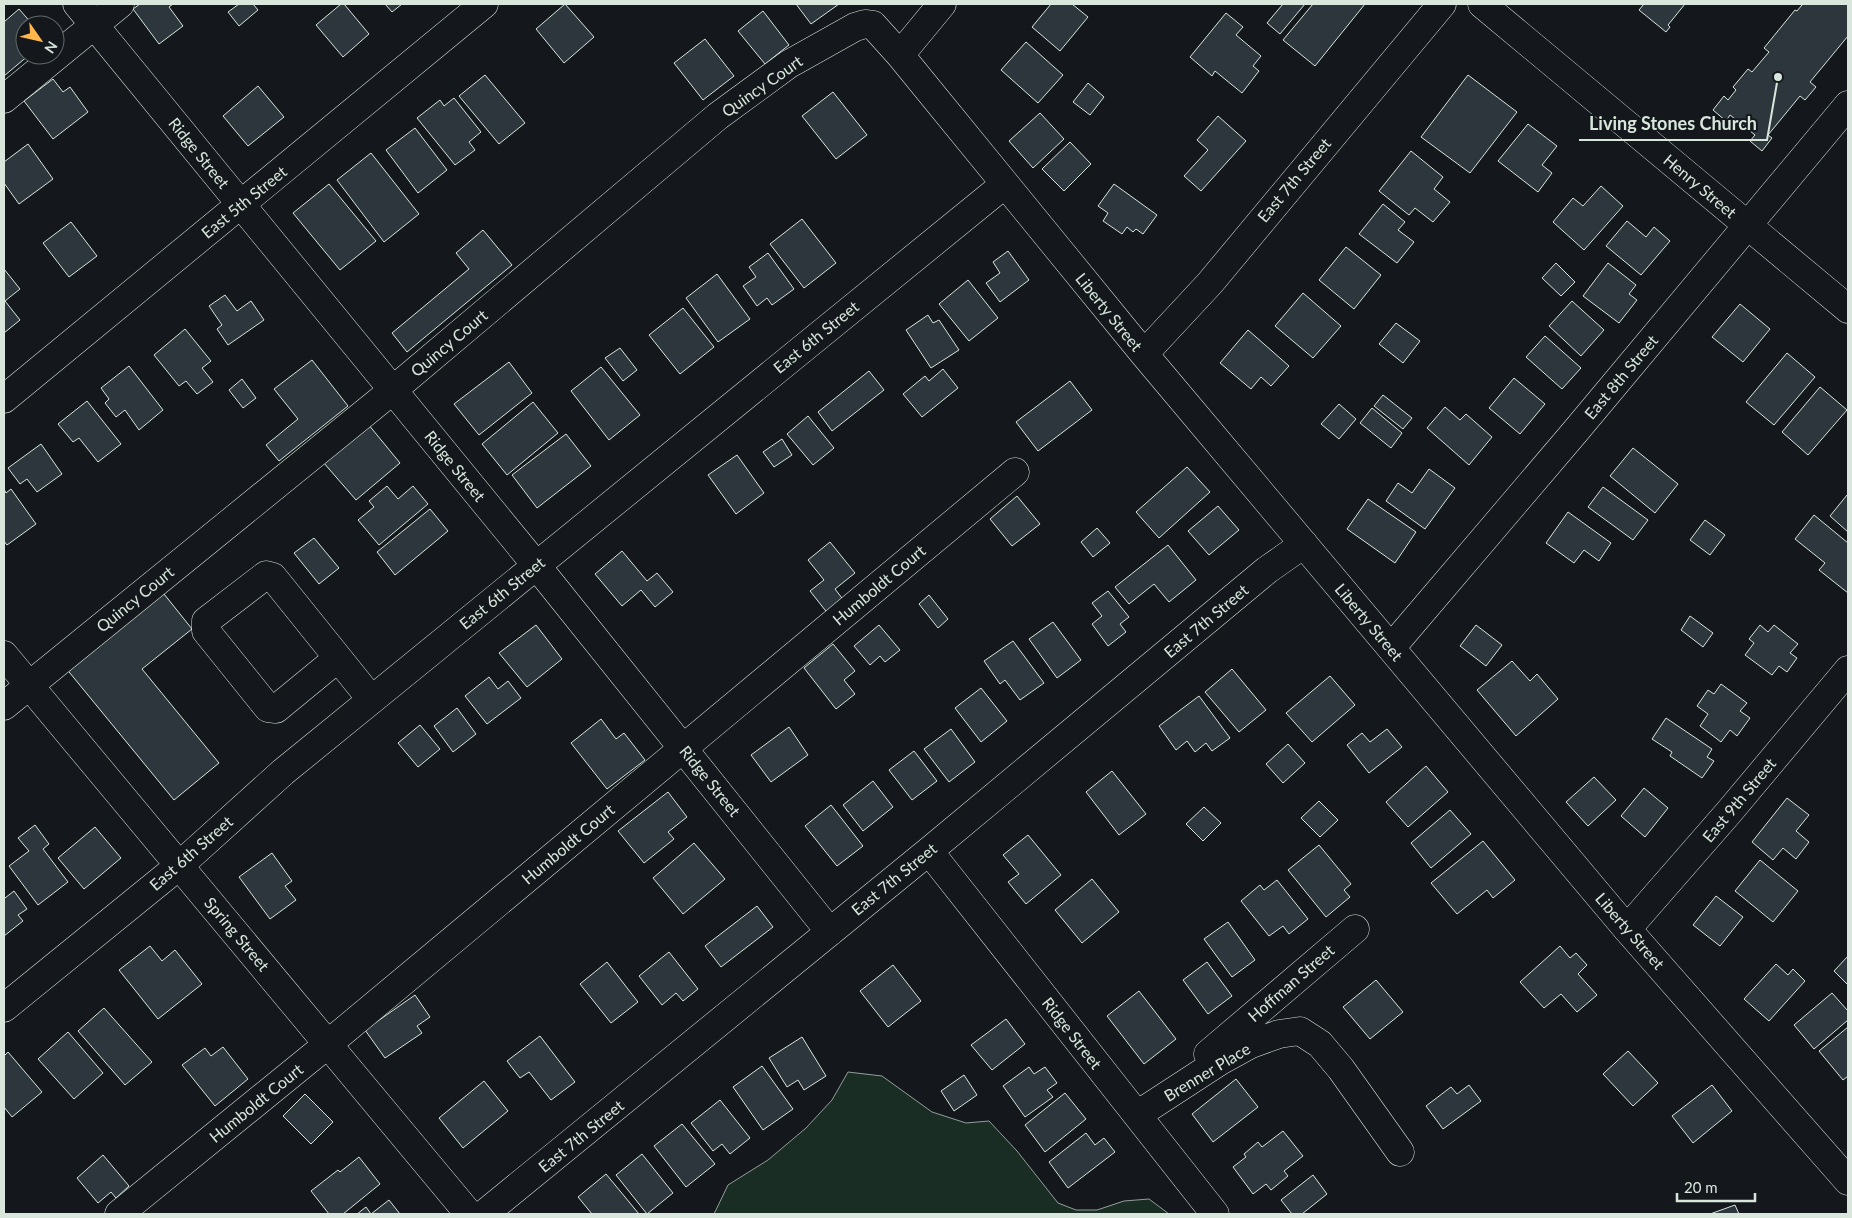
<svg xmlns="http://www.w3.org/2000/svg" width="1852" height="1218" viewBox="0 0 1852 1218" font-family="Lato,sans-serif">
<rect width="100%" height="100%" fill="#14181c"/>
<path fill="#1a2d24" stroke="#939e99" d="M 848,1072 L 882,1076 L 932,1112 L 966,1123 L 989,1121 L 1017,1151 L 1058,1203 L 1076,1210 L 1097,1210 L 1124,1201 L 1149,1199 L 1169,1214 L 714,1214 L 728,1185 L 768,1160 L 806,1128 L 832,1100 Z"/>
<path fill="#2c363c" stroke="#d8e6dc" d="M 140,4 L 173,4 L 169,7 L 183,26 L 159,44 L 133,9 Z
M 239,4 L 253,4 L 258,10 L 239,26 L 228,12 Z
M 341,4 L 344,4 L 369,34 L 343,57 L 316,25 Z
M 385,4 L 402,4 L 392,12 Z
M 565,4 L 594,37 L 564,63 L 536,29 Z
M 796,4 L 839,4 L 811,24 Z
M 1051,4 L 1072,4 L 1088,17 L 1060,51 L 1032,27 Z
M 1283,4 L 1305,4 L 1280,34 L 1267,23 Z
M 1313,4 L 1365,4 L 1315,66 L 1283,40 Z
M 1644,4 L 1685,4 L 1668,25 L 1670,27 L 1666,32 L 1639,10 Z
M 1800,4 L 1848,4 L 1848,36 L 1810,82 L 1816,87 L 1805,100 L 1800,96 L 1768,135 L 1772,138 L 1762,151 L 1750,141 L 1755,135 L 1730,115 L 1726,121 L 1713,110 L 1724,96 L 1728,100 L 1736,90 L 1733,87 L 1748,69 L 1752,72 L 1769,52 L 1764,48 L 1795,10 L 1797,11 L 1802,5 Z
M 19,9 L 33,25 L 25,25 L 25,55 L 29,55 L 4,76 L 4,22 Z
M 763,11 L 789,45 L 765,64 L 738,31 Z
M 1226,13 L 1243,27 L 1236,35 L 1261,56 L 1253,66 L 1259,71 L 1242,93 L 1215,71 L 1212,76 L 1190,57 Z
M 705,39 L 734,76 L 703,100 L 674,63 Z
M 1026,42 L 1063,75 L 1038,103 L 1001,70 Z
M 485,75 L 525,123 L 499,144 L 459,96 Z
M 1468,75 L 1517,112 L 1470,173 L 1421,137 Z
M 53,79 L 63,92 L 70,87 L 88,112 L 53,139 L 24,101 Z
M 1088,83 L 1104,97 L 1090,115 L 1073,102 Z
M 258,86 L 284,117 L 248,146 L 223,116 Z
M 833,92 L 867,135 L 836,159 L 802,116 Z
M 454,98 L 481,132 L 469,142 L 475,150 L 455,165 L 417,118 L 440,100 L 444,106 Z
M 1040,113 L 1064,139 L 1033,168 L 1009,141 Z
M 1218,116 L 1246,141 L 1201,191 L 1184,176 L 1208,150 L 1197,140 Z
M 1528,124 L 1557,146 L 1542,165 L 1552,173 L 1538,192 L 1498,161 Z
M 415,128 L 447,170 L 418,193 L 386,150 Z
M 1070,142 L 1091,164 L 1064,191 L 1042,169 Z
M 28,144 L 53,179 L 19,204 L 4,183 L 4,162 Z
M 1411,151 L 1443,177 L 1434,189 L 1450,202 L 1433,222 L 1415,208 L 1409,215 L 1379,191 Z
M 371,153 L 419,214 L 384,242 L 337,180 Z
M 329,184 L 376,241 L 340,270 L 293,213 Z
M 1114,184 L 1157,215 L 1143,234 L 1136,229 L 1133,232 L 1127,227 L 1122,234 L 1103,221 L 1108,213 L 1098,206 Z
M 1601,186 L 1623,206 L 1584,250 L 1553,222 L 1573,198 L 1583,206 Z
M 1383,204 L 1405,222 L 1398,230 L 1414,242 L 1397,263 L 1359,234 Z
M 802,219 L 836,263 L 804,288 L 770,244 Z
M 1627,221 L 1646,237 L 1654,227 L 1670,241 L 1641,275 L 1606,246 Z
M 71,222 L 97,256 L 69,277 L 43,243 Z
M 483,230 L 512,265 L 407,352 L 392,333 L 469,269 L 456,253 Z
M 1346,247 L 1381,275 L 1354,309 L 1319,280 Z
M 1008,251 L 1029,280 L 1000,302 L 986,283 L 1000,273 L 993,262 Z
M 768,253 L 794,289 L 772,305 L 767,298 L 757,306 L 743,286 L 756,277 L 749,267 Z
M 1556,263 L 1575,282 L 1561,296 L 1542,278 Z
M 1608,263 L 1636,285 L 1629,294 L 1637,300 L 1619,323 L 1583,296 Z
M 4,269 L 20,289 L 5,301 L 20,320 L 4,333 Z
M 717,274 L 750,319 L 718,342 L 686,298 Z
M 968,280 L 998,318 L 969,341 L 939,304 Z
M 1303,293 L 1341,326 L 1313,358 L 1275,326 Z
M 225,295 L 237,311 L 251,301 L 264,320 L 228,345 L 217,329 L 222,325 L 209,306 Z
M 1572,301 L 1604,330 L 1581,356 L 1549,326 Z
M 1740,304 L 1770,329 L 1743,362 L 1712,337 Z
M 683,308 L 714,347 L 680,374 L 649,335 Z
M 928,315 L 933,323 L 939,320 L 959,350 L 931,368 L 906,330 Z
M 1396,323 L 1420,341 L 1403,363 L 1379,344 Z
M 185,329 L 211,361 L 202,368 L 213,382 L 197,394 L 186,381 L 179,386 L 154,355 Z
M 1248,330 L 1289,366 L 1271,386 L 1261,377 L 1251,389 L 1220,363 Z
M 1545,336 L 1581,368 L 1562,389 L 1526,357 Z
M 620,348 L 637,370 L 623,381 L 605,358 Z
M 1787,353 L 1815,377 L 1774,425 L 1746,402 Z
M 312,360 L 348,406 L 279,461 L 266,445 L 298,419 L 274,389 Z
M 509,362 L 532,393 L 479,435 L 454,404 Z
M 129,366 L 163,410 L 139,430 L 125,410 L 116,417 L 105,403 L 109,399 L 101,388 Z
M 601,367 L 640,415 L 609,440 L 571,391 Z
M 943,369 L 958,388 L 922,417 L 903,394 L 925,376 L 929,381 Z
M 869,371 L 884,390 L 832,431 L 818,412 Z
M 1514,378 L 1545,404 L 1520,434 L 1489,408 Z
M 242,379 L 256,398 L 243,408 L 229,390 Z
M 1070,381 L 1092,410 L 1038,451 L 1016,422 Z
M 1820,387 L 1847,410 L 1808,455 L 1782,432 Z
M 1383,395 L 1412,418 L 1403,429 L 1374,406 Z
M 87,401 L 121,444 L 98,462 L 79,438 L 73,442 L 58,424 Z
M 533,402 L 558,433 L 507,475 L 482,444 Z
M 1339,404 L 1356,419 L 1339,439 L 1321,424 Z
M 1445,407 L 1460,420 L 1466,414 L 1492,437 L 1469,465 L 1427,428 Z
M 1372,408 L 1402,433 L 1391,448 L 1360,423 Z
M 808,416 L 834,448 L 813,465 L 787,434 Z
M 368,424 L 400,463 L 356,500 L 323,462 Z
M 566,434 L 591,466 L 537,508 L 512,475 Z
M 782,439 L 792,455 L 774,467 L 763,452 Z
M 41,444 L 62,474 L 37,492 L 27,479 L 20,484 L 8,468 Z
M 1633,448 L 1678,484 L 1655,513 L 1610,476 Z
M 737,455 L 764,493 L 736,514 L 708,475 Z
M 1187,467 L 1210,492 L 1159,538 L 1136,512 Z
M 1429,469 L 1455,488 L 1425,529 L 1386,501 L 1398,483 L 1412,493 Z
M 387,486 L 398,499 L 413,486 L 428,504 L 379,545 L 358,520 L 374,507 L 369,501 Z
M 1603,487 L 1648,520 L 1633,540 L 1588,507 Z
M 4,489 L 6,493 L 11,489 L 36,524 L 7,545 L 4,541 Z
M 1847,495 L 1848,496 L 1848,532 L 1830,516 Z
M 1017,496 L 1040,524 L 1012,546 L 990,519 Z
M 1368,499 L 1416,532 L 1395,563 L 1347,529 Z
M 1218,506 L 1239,530 L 1209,555 L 1188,531 Z
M 430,509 L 448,531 L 395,575 L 377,552 Z
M 1568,512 L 1611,543 L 1599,561 L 1584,550 L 1574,563 L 1546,543 Z
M 1814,515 L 1848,543 L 1848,593 L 1819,570 L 1825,563 L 1795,539 Z
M 1705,520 L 1725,535 L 1710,555 L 1690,540 Z
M 1097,528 L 1110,543 L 1093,557 L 1081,542 Z
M 314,538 L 339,568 L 319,584 L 294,553 Z
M 830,542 L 855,573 L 835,589 L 845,602 L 829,615 L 810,591 L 824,580 L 808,560 Z
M 1168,545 L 1196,580 L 1169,602 L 1154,584 L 1129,604 L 1115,587 Z
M 622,551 L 647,581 L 657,573 L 673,592 L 655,607 L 641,590 L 622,606 L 595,574 Z
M 160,589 L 192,629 L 142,669 L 219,763 L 174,800 L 65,667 Z
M 1108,591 L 1129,617 L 1120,624 L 1126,632 L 1108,646 L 1092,624 L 1102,616 L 1092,603 Z
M 929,595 L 948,619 L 938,628 L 919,604 Z
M 1690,616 L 1713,633 L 1703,647 L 1681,630 Z
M 1053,622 L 1081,660 L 1057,678 L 1029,639 Z
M 536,625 L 562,659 L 527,687 L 499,653 Z
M 879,625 L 900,650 L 885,662 L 880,656 L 870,665 L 854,646 Z
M 1476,625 L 1502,645 L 1486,666 L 1460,646 Z
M 1760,625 L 1768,632 L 1774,625 L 1798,644 L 1790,653 L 1797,658 L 1787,672 L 1779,666 L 1772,675 L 1745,655 L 1754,643 L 1749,639 Z
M 1013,641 L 1044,683 L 1020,700 L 1005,680 L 1000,684 L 984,661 Z
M 833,644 L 855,671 L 844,680 L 855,694 L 836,709 L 804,668 Z
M 1512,661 L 1530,681 L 1537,674 L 1558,699 L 1516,736 L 1477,690 Z
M 1232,669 L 1266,710 L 1239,732 L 1205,692 Z
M 1330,676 L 1355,705 L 1312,742 L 1286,713 Z
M 489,677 L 498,689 L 508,681 L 521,698 L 487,724 L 465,696 Z
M 1721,684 L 1747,703 L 1740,711 L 1750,718 L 1737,736 L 1730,730 L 1721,742 L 1700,726 L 1708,714 L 1697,706 L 1708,690 L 1714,694 Z
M 981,688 L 1007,721 L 981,742 L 955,708 Z
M 1199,696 L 1230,738 L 1212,751 L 1206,743 L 1195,752 L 1187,741 L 1176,750 L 1159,726 Z
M 457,708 L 476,734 L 453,752 L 434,726 Z
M 1666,718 L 1712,749 L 1707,757 L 1714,761 L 1702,778 L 1670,756 L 1672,752 L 1652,739 Z
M 601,719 L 616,739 L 624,733 L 645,760 L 607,789 L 571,743 Z
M 420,725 L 440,749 L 418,767 L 398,743 Z
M 789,727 L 808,755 L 771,782 L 751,755 Z
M 951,729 L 975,762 L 949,782 L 924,749 Z
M 1387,729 L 1402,747 L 1369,773 L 1347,745 L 1362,733 L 1370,742 Z
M 1288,744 L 1305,763 L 1283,783 L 1266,764 Z
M 914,751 L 937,781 L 912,800 L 889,770 Z
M 1426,766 L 1448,792 L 1408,827 L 1386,802 Z
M 1112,771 L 1146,814 L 1119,835 L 1086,792 Z
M 1594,777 L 1616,800 L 1588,826 L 1566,802 Z
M 873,781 L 893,807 L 863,831 L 843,805 Z
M 1644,788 L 1668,808 L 1645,837 L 1621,816 Z
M 668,792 L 687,817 L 668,832 L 674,839 L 644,863 L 618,831 Z
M 1787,798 L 1809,815 L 1796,831 L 1809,842 L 1796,859 L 1783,848 L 1773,860 L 1752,842 Z
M 1319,801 L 1338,820 L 1320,837 L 1301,818 Z
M 831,805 L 863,846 L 837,866 L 805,826 Z
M 1204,807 L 1221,823 L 1203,841 L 1186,824 Z
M 1450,810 L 1471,834 L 1431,868 L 1411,843 Z
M 35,825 L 49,844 L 43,849 L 68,882 L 38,905 L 9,866 L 29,851 L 18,838 Z
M 95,827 L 121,858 L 84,889 L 58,858 Z
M 1028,835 L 1061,875 L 1026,904 L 1008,882 L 1019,874 L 1003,855 Z
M 1483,841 L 1515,880 L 1493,898 L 1487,890 L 1457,914 L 1431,883 Z
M 694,843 L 725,879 L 683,914 L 653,878 Z
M 1319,845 L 1351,884 L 1344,890 L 1350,897 L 1326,917 L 1288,870 Z
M 272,853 L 292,881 L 285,886 L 296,900 L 270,919 L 239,877 Z
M 1760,860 L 1798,891 L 1773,922 L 1735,891 Z
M 1092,879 L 1119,912 L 1082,943 L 1055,910 Z
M 1277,880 L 1308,919 L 1289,934 L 1283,926 L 1269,936 L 1241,901 L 1260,885 L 1264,890 Z
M 14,891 L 27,909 L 18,915 L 23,921 L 4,936 L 4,897 L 5,898 Z
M 1716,896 L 1743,917 L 1720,946 L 1693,925 Z
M 757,906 L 773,927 L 721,967 L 705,946 Z
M 1228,922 L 1255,960 L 1232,977 L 1204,939 Z
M 150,946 L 162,961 L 175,950 L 202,984 L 158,1019 L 119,970 Z
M 1560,946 L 1570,958 L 1576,953 L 1587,965 L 1578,974 L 1597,995 L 1577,1012 L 1561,994 L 1544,1008 L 1520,982 Z
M 669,952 L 698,989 L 683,1001 L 676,993 L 662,1005 L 639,976 Z
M 1848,956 L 1848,985 L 1834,971 Z
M 607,962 L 638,1002 L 611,1023 L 580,984 Z
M 1207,962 L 1232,996 L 1208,1014 L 1183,980 Z
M 1776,964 L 1788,975 L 1793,969 L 1805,981 L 1769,1021 L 1744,999 Z
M 893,965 L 921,1001 L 888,1027 L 860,991 Z
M 1376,980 L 1403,1012 L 1370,1039 L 1343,1007 Z
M 1139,991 L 1176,1039 L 1144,1064 L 1107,1016 Z
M 1832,993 L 1848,1011 L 1848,1020 L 1814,1049 L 1794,1025 Z
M 415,995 L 430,1017 L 417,1026 L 422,1033 L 385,1058 L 365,1030 Z
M 104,1008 L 152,1062 L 125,1085 L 78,1031 Z
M 1006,1019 L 1025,1044 L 992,1070 L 971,1045 Z
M 1848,1027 L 1848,1076 L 1843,1080 L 1819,1051 Z
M 68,1032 L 103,1073 L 74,1099 L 38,1059 Z
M 540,1036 L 575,1082 L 551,1100 L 529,1072 L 520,1078 L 507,1061 Z
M 802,1037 L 826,1076 L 804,1090 L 798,1080 L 787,1087 L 769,1058 Z
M 223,1047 L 248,1079 L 215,1106 L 182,1065 L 205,1048 L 211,1056 Z
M 1628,1051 L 1658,1083 L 1633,1106 L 1603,1074 Z
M 8,1052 L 42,1092 L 12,1117 L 4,1107 L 4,1056 Z
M 762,1066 L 793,1109 L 763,1130 L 733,1087 Z
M 1029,1067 L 1034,1074 L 1045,1067 L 1057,1083 L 1047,1090 L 1053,1097 L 1025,1117 L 1003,1086 Z
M 964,1075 L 977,1095 L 954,1111 L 941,1091 Z
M 1236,1079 L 1258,1107 L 1213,1142 L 1192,1114 Z
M 484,1081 L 508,1111 L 463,1148 L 439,1118 Z
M 1469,1085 L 1481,1101 L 1443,1129 L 1426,1106 L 1451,1087 L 1457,1094 Z
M 1712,1085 L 1732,1111 L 1693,1143 L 1672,1116 Z
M 1065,1093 L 1086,1119 L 1045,1152 L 1025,1125 Z
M 305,1094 L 333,1122 L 311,1144 L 283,1116 Z
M 720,1100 L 750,1138 L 730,1154 L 722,1144 L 713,1151 L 691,1123 Z
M 682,1124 L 715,1164 L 686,1187 L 654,1146 Z
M 1283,1131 L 1303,1156 L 1284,1171 L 1288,1176 L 1271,1190 L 1266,1184 L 1253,1194 L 1233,1167 L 1246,1157 L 1244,1154 L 1258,1142 L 1262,1147 Z
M 1086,1133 L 1095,1145 L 1104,1138 L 1115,1152 L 1068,1188 L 1049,1162 Z
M 642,1154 L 673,1193 L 647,1214 L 616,1175 Z
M 103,1155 L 129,1186 L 116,1198 L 111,1192 L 98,1203 L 77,1178 Z
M 359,1157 L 380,1184 L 343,1214 L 329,1214 L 311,1191 L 338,1170 L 340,1172 Z
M 606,1174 L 639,1214 L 592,1214 L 578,1197 Z
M 1313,1175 L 1327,1194 L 1302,1214 L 1292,1214 L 1281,1200 Z
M 389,1200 L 400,1214 L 357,1214 L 366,1207 L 371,1214 Z
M 1735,1205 L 1739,1214 L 1710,1214 Z"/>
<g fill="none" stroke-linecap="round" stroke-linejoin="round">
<g stroke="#d8e6dc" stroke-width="29">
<path id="minor" d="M 77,4 L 536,565 L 830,932
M 1482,4 L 1848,309
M 900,55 L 942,4
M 4,99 L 120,4
M 1144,354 L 1210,283 L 1442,4
M 4,399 L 484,4
M 1391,648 L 1574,433 L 1848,105
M 4,655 L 469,1214
M 338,658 L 276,709 L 268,708 L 206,631 L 206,621 L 266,575 L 273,577 L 371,699
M 4,706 L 393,390 L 718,116 L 789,64 L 855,27 L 865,24 L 873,25 L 900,55 L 1144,354 L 1627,929 L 1848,1181
M 929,851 L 1215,1214
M 1627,929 L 1729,812 L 1848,670
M 4,1008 L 180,865 L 283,772 L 1005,184
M 1208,1054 L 1355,929
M 1137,1115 L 1220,1061 L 1251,1044 L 1279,1034 L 1300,1031 L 1320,1044 L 1341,1069 L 1400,1152
M 119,1214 L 328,1044 L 1015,472
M 484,1214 L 929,851 L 1267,570 L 1304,544"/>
</g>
<use href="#minor" stroke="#14181c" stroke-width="28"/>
</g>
<g text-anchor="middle" stroke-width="4" stroke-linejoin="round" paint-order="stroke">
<g font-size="16" fill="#d8e6dc" stroke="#14181c">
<text transform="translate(762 86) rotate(-35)" y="6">Quincy Court</text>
<text transform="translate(199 153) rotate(51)" y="6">Ridge Street</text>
<text transform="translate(1294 180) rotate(-50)" y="6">East 7th Street</text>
<text transform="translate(1700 186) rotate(40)" y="6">Henry Street</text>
<text transform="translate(244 202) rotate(-39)" y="6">East 5th Street</text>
<text transform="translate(1109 312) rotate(51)" y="6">Liberty Street</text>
<text transform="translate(816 337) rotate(-39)" y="6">East 6th Street</text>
<text transform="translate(449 343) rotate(-40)" y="6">Quincy Court</text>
<text transform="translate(1621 377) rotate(-50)" y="6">East 8th Street</text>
<text transform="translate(455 466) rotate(51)" y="6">Ridge Street</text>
<text transform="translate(879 585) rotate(-40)" y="6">Humboldt Court</text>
<text transform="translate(502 593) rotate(-39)" y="6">East 6th Street</text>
<text transform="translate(135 599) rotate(-39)" y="6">Quincy Court</text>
<text transform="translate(1206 621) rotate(-40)" y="6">East 7th Street</text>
<text transform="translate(1369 622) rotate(50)" y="6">Liberty Street</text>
<text transform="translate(710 781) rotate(51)" y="6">Ridge Street</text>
<text transform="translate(1739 800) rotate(-50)" y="6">East 9th Street</text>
<text transform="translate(568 844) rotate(-40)" y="6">Humboldt Court</text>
<text transform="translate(191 853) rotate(-41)" y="6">East 6th Street</text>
<text transform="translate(894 879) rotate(-39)" y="6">East 7th Street</text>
<text transform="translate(1630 931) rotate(49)" y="6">Liberty Street</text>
<text transform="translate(237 934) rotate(50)" y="6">Spring Street</text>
<text transform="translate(1291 983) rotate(-41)" y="6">Hoffman Street</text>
<text transform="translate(1072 1033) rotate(52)" y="6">Ridge Street</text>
<text transform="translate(1207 1072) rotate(-31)" y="6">Brenner Place</text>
<text transform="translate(256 1103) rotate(-39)" y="6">Humboldt Court</text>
<text transform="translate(581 1136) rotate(-39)" y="6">East 7th Street</text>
</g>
</g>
<path fill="none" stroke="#d8e6dc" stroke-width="2" d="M1778 77L1767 140H1579"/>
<circle fill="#d8e6dc" stroke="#14181c" stroke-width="2" cx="1778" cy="77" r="5"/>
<g font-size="18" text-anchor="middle" font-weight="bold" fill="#d8e6dc" stroke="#14181c" stroke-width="4" stroke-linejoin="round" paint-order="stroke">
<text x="1673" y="130">Living Stones Church</text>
</g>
<rect width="1852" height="1218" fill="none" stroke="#d8e6dc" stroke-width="10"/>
<g transform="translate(40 40) rotate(124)"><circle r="24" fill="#14181c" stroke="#626a69"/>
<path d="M0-4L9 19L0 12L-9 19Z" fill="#ffb74d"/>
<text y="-8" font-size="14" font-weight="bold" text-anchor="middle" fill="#d8e6dc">N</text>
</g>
<path d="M1677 1193v8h78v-8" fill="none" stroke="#d8e6dc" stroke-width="2.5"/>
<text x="1684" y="1193" font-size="15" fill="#d8e6dc" stroke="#14181c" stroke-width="4" paint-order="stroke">20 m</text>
</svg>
